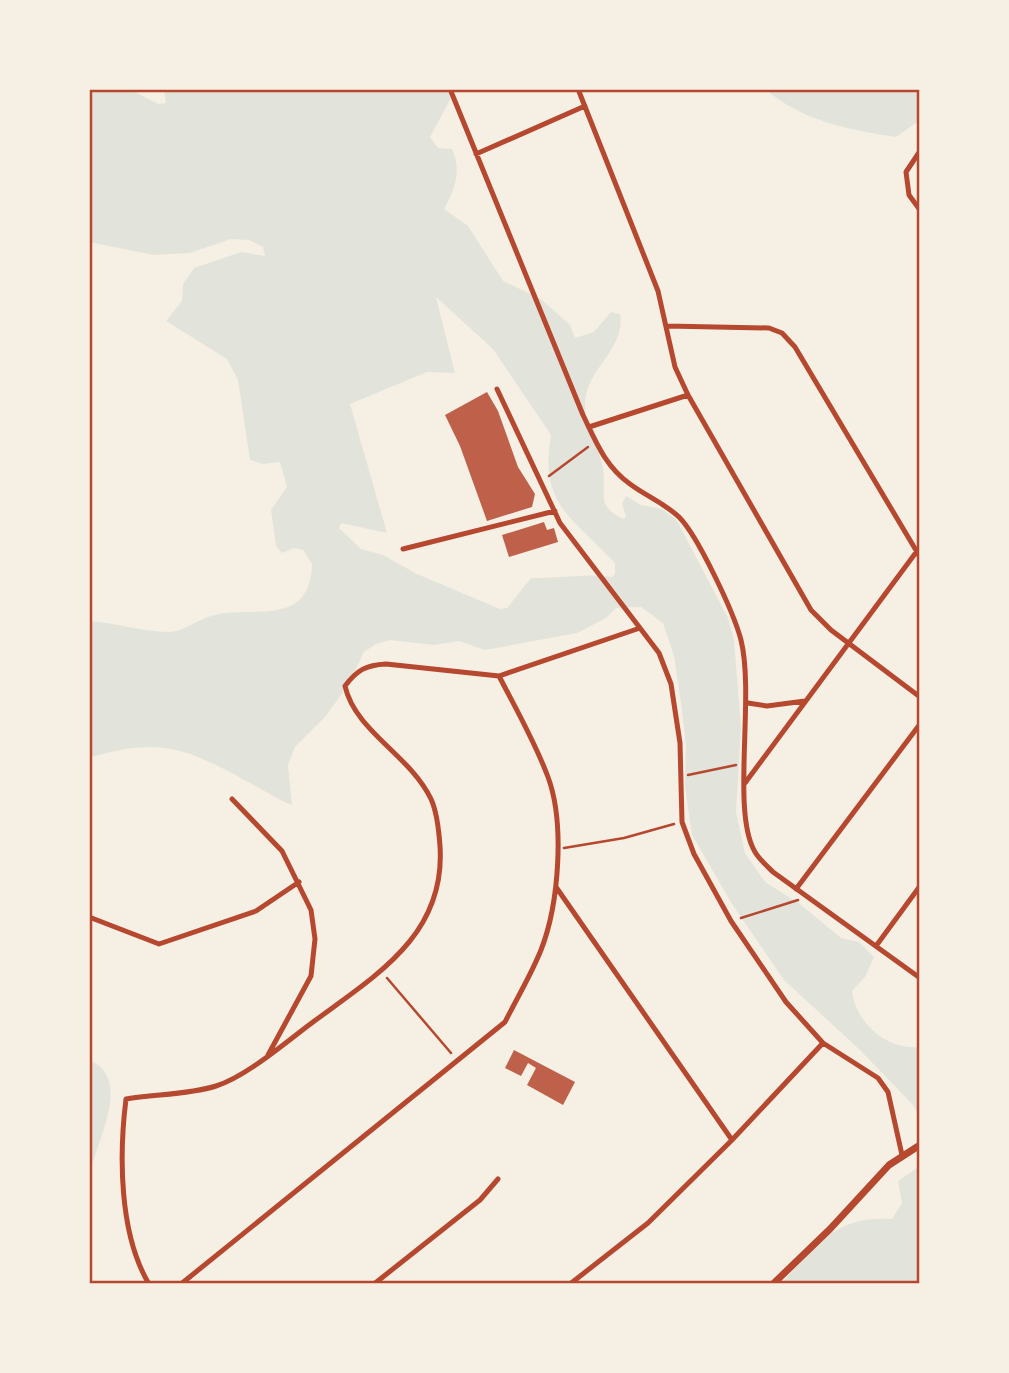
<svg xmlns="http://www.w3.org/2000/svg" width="1009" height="1373" viewBox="0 0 1009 1373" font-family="Poppins,sans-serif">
<rect width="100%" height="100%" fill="#f6efe4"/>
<path fill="#e2e4dc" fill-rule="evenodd" d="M 89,89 L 129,89 L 158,104 L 166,103 L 164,89 L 451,89 L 450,100 L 430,137 L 438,148 L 452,149 C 462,171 455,189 444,209 L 468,226 L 503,281 L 541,299 L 570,325 L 575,338 L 594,332 L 611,312 L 620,314 C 626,349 587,368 585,402 C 583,427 600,446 603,470 C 607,495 595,505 623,519 L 626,517 L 622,504 L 626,496 L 641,505 L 662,509 L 677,521 L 728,618 L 734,640 L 741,727 L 736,812 L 745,853 L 765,882 L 800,904 L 841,938 L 859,942 L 874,957 L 865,977 L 852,991 C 856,1023 886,1050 920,1047 L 920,1119 L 913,1105 L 860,1050 L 784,980 L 732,904 L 692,835 L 685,787 L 686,746 L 681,703 L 674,656 L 663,623 L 641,607 L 616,608 L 606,618 L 577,633 L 485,650 L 459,641 L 434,645 L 390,640 L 376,644 L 364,652 L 349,684 L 325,717 L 295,747 L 288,765 L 292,805 C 278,800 267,792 254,785 C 189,750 163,735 89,758 L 89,621 C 117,623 142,632 170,632 C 184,631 197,620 211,616 C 251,604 310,630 312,564 L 303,550 L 294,548 L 282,553 L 276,546 L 271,510 L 287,487 L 280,462 L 263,464 L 250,460 L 238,380 L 227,359 L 166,321 L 182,301 L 183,284 L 194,268 L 241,252 L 265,256 L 263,247 L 249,240 L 231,239 L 190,253 L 154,255 L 89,242 ZM 436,297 L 493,349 L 551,435 C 539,505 571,516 615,563 L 615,574 L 612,577 C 584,573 559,579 531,578 L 507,608 L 500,609 L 417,574 L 383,555 L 361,549 L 339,528 L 341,523 L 387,533 L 350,404 L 427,372 L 455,373 Z
M 765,89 L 920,89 L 920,120 L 896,137 C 850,130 802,121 765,89 Z
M 89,1060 C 135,1078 94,1146 89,1177 Z
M 920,1166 L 920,1284 L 781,1284 C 815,1245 836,1215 892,1219 L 902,1203 L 898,1181 Z"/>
<path fill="#bf614a" d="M 487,392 L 498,411 L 518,467 L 535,494 L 532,507 L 487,521 L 460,446 L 445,415 Z
M 544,522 L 547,530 L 554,528 L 558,542 L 509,557 L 502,535 Z
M 514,1050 L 575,1082 L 563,1105 L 527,1085 L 536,1068 L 528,1063 L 521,1076 L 505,1068 Z"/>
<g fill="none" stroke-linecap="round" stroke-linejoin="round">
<path stroke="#b5482f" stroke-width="2.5" d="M 549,476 L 588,447
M 688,775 L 736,765
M 564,848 L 624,838 L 674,824
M 741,918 L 798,900
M 387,978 L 451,1053"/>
<path stroke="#b5482f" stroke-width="5" d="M 450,89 L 583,415 C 596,442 605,466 630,484 C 646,496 664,503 679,517 C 698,536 734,613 741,640 C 755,697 731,812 755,852 C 759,859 767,866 773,872 L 920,978
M 578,89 L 658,291 L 675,367 L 688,395 L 811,610 L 831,630 L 920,697
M 920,151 L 906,172 L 909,195 L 920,210
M 476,154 L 585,106
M 667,326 L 769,328 L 782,333 L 795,347 L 920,557
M 497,389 L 560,523 L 659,653 L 671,684 L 680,743 L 682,822 L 694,854 L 731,921 L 786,1002 L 823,1043 L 878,1078 L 888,1092 L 902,1155
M 589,427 L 688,395
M 403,549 L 555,511
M 748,703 L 767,706 L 805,701
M 745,783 L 920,547
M 232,799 L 282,851 L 311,910 L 315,939 L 311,976 L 268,1055
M 556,887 L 732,1140
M 796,889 L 920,724
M 89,917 L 159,944 L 256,911 L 299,882
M 876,946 L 920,886
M 149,1284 C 119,1234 119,1155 126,1099 C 154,1094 188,1095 216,1086 C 245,1077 284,1044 309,1025 C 373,977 446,937 440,846 C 439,832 437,812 431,799 C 410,755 355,731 345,686 C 357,670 366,665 386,664 L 499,676 L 640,628
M 181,1284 L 505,1022 C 517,998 531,975 541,950 C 559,904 565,823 548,777 C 535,742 516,709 499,676
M 374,1284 L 480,1200 L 498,1179
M 570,1284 L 648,1223 L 732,1140 L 823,1043"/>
<path stroke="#b5482f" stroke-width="7" d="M 773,1284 L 830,1229 L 889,1165 L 920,1145"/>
</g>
<rect width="1009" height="1373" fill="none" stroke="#f6efe4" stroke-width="182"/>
<rect x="91" y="91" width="827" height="1191" fill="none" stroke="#b5482f" stroke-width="2.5"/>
</svg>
